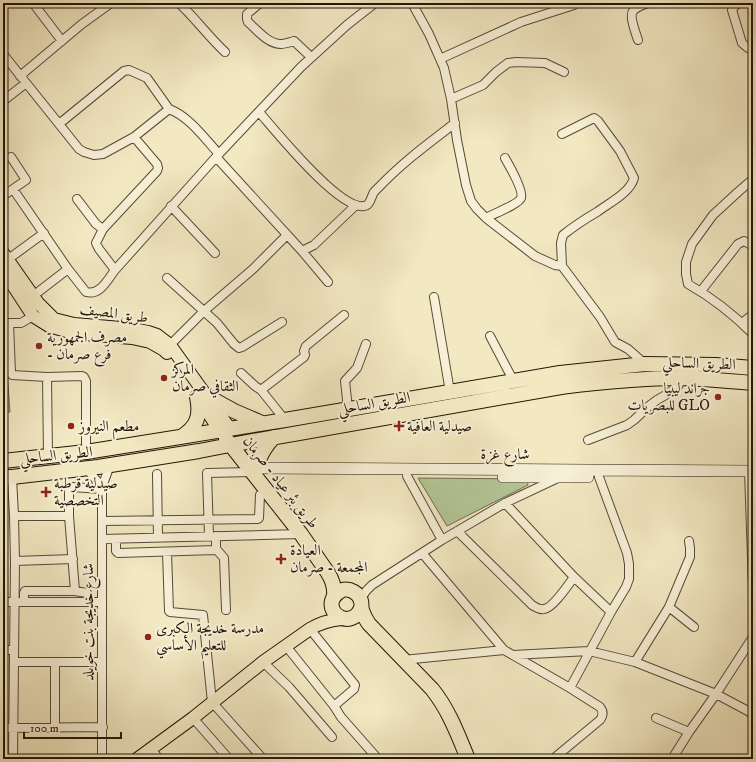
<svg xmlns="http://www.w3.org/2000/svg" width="756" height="762" viewBox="0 0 756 762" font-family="'IM FELL DW Pica',Amiri,serif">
<rect width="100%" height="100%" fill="#f2e8c2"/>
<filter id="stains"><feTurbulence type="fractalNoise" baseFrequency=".005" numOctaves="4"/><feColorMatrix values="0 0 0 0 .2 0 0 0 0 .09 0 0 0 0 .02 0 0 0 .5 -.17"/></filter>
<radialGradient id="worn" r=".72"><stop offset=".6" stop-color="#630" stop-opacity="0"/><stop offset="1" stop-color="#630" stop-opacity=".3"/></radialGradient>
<path fill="#b4c798" stroke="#6a6e4f" d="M 3,329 L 4,329 L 10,412 L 3,412 Z
M 418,478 L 527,479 L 528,485 L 447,526 Z"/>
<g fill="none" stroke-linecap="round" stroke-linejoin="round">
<g stroke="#554a35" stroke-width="10">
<path id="street" d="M 33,3 L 62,41
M 179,3 C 195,18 208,36 225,52
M 260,3 L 247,14 L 247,19 L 248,22 C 257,30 268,44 281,44 C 285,44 290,42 294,41 L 311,57
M 412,3 L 429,34 L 444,68 L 451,99 L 457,140 L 466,185 L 471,201 L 477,209 L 486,218 L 535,256 L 555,265 L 562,266 L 600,317 L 615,342 L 628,349 L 645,364
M 737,3 L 732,10 L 742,43 L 748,48 L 753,45
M 638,40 C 636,34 629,16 633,11 C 636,7 643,5 648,3
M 3,54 L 79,149 L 84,152 L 94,155 L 103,154 L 134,137 L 169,109 C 190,117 204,138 219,154
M 440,59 L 521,22 L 574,5
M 20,76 L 82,24 L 111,3
M 451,99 L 483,85 L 496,72 L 508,63 L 516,62 L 545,63 L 564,72
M 3,101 L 26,83
M 259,112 C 275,130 339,210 364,206 C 370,206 371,197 374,192 C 376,190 378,188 380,186 C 403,162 429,143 455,123
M 59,124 L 124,71 L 129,70 L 147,78 L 169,109
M 216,157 L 302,251 L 314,245 L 356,205
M 753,179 L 738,192 L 713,215 L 692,244 L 686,262 L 686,274 L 688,284 C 711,297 734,315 753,334
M 13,189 L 68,269 L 86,292 C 100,296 108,279 115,270 L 216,157 L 301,67 L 347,25 L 375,3
M 3,196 L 26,180 L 11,157
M 77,199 L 96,224 L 103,229
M 171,206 L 215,253
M 486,218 C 493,214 519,204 521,198 C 524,191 509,165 505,158
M 302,251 L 328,282
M 7,260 L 44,233
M 562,266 L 561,243 L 563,235 C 573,227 585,219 597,212 C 609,203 630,193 634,178 L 620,151 L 598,121 L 594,118 L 562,134
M 115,270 L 99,249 L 96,243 L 103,229 L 157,171 L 158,168 L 157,164 L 134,137
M 167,278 L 217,323 L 234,344 L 239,348 L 242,347 L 282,322
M 701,291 L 738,244 L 744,241 L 753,246
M 33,296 L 68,269
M 434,297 L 450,392
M 3,323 L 21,323 L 33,316
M 9,323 L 11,373 L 12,375 L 47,377 L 82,376 L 84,377 L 86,381 L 86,452
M 742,323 L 753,314
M 490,336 L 513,380
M 170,345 L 204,311 L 253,269 L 287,235
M 241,373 L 255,386 L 261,390 L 285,420
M 47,377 L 48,456
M 261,390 L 304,357 L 305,355 L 304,351 L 306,346 L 344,315
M 348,409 L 345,381 L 357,368 L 366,344
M 588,440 L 627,425 L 634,420 L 649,406 L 657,400 L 669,393 L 678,386 L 682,378
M 753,467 L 749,471 L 753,588
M 87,469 L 102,487
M 157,474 L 158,537
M 407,476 L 442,540
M 12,477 L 14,516 L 15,561 L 13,759
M 505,503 L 574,577 L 611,612
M 14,516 L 69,516
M 102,521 L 258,519 L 259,518 L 260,495
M 457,531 L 532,605 C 535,607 540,610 544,609 C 553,608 568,585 574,577
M 209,536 L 207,473 L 252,472
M 102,539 L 301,534 L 303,533
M 116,539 L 116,551 L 118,553 L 216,550 L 216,536
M 217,550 L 224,558 L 226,610
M 167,552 L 169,611 L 170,612 L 203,615 L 212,702 L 263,759
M 422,553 L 504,650 L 570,688 L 600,707 C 604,712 603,716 600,720 L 553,759
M 15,561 L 73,559
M 75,591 L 69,516 L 69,490 L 71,487 L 102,489
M 361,599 L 366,591 L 372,585 L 442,540 L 505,503 L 558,478
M 3,602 L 102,602
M 24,602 L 24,593 L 25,591 L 75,591 L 87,593 L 90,602
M 669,607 L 694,627
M 286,646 L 334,706 L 354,689 L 355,685 L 310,629
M 3,650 L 14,650
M 513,655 L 589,651 L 635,662 L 716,694 L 748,711 L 753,715
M 403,660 L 504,650
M 14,662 L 102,662
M 55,662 L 55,728
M 263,662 L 289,687 L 332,737
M 635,662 L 669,607 L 690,557 L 690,548 L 689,541
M 570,688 L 611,612 L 626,587 L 629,579 L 629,564 L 627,553 L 599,477
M 334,706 L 341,717 L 378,759
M 193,718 L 229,759
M 656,718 L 689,732
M 3,728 L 103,727
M 151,749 L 159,759
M 102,759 L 102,487 L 110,465
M 672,759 L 689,732 L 716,694 L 753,637
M 752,759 L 753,758"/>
</g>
<g stroke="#211506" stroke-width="12">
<path id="secondary" d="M 258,468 L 753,471
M 503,477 L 588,477"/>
</g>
<g stroke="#211506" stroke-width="14">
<path id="primary" d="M 3,253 L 38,303 L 54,319 L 74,324 L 133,329 L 148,332 L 157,335 L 170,345 L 230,429
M 3,270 L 33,316 L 49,326 L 73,333 L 132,338 L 150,342 L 164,350 L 167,353
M 199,399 L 220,431
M 137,759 L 193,718 L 263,662 L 310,629 C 320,623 330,620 342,619"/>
</g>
<g stroke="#211506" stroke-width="16">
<path id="highway" d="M 205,395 L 234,411 L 262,423
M 181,437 C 197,427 201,416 197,397
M 226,439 L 301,534 L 328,573 C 333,581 335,588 334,597
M 3,461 L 86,452 L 180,437 L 285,420 L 560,373 L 645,364 L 716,365 L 753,368
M 256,466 C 261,455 265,446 274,437
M 3,477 L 12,477 L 98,467 L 199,451 L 230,445 L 299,433 L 561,387 C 601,382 642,378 683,378 C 706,379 730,381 753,383
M 361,608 C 353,629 325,616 333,598 C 335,595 338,592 342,590 C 350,588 359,593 361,601 C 362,605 361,607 362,610 C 364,616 366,620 369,624 L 432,689 C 449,710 458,735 468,759"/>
</g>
<use href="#street" stroke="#f7f0d7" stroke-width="8"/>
<use href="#secondary" stroke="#f7f0d7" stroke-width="11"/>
<use href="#primary" stroke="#f2e8c2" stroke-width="12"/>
<use href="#highway" stroke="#f2e8c2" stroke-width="14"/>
</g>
<g fill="#8f2418" stroke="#f7f0d7" stroke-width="1.5">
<circle cx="39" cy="346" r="4"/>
<circle cx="164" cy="378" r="4"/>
<circle cx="718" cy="397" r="4"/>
<circle cx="71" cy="426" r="4"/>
<path d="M397 420h4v4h4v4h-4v4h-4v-4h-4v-4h4z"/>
<path d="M44 486h4v4h4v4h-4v4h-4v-4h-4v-4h4z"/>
<path d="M279 553h4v4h4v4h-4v4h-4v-4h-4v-4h4z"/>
<circle cx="148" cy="637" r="4"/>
</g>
<g text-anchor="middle" stroke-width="4" stroke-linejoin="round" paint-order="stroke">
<g font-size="15" fill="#211506" stroke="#f7f0d7">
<text transform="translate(114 313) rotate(8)" y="5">طريق المصيف</text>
<text transform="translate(699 363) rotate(2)" y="5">الطريق الساحلي</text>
<text transform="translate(374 403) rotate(-10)" y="5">الطريق الساحلي</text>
<text x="505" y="459">شارع غزة</text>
<text transform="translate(56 455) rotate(-6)" y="5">الطريق الساحلي</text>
<text transform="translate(281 482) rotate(52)" y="5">طريق بئر عياد - صرمان</text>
<text transform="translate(88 622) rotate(-90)" y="5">شارع خديجة بنت خويلد</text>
</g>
<g font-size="15" fill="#211506" stroke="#f7f0d7" text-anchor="start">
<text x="47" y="342">مصرف الجمهورية<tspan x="47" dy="17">- فرع صرمان</tspan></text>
<text x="172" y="374">المركز<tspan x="172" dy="17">الثقافي صرمان</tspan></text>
<text x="710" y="393" text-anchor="end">جراند ليبيا<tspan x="710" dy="17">للبصريات GLO</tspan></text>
<text x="79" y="431">مطعم النيروز</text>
<text x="407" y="431">صيدلية العافية</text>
<text x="54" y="488">صيدلية قرطبة<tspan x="54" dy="17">التخصصية</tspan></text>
<text x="290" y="555">العيادة<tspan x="290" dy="17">المجمعة - صرمان</tspan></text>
<text x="156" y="633">مدرسة خديجة الكبرى<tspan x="156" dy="17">للتعليم الأساسي</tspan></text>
</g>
</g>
<rect width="756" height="762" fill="none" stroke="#f2e8c2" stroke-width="16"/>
<rect x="4" y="4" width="748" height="754" fill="none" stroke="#211506" stroke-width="2"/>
<rect x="8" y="8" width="740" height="746" fill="none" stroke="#211506"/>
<path d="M24 732v6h97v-6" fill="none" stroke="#211506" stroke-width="2"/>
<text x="30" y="732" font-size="12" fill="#211506" stroke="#f7f0d7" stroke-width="3" paint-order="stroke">100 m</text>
<rect width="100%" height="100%" filter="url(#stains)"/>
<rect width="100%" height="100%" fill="url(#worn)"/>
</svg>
